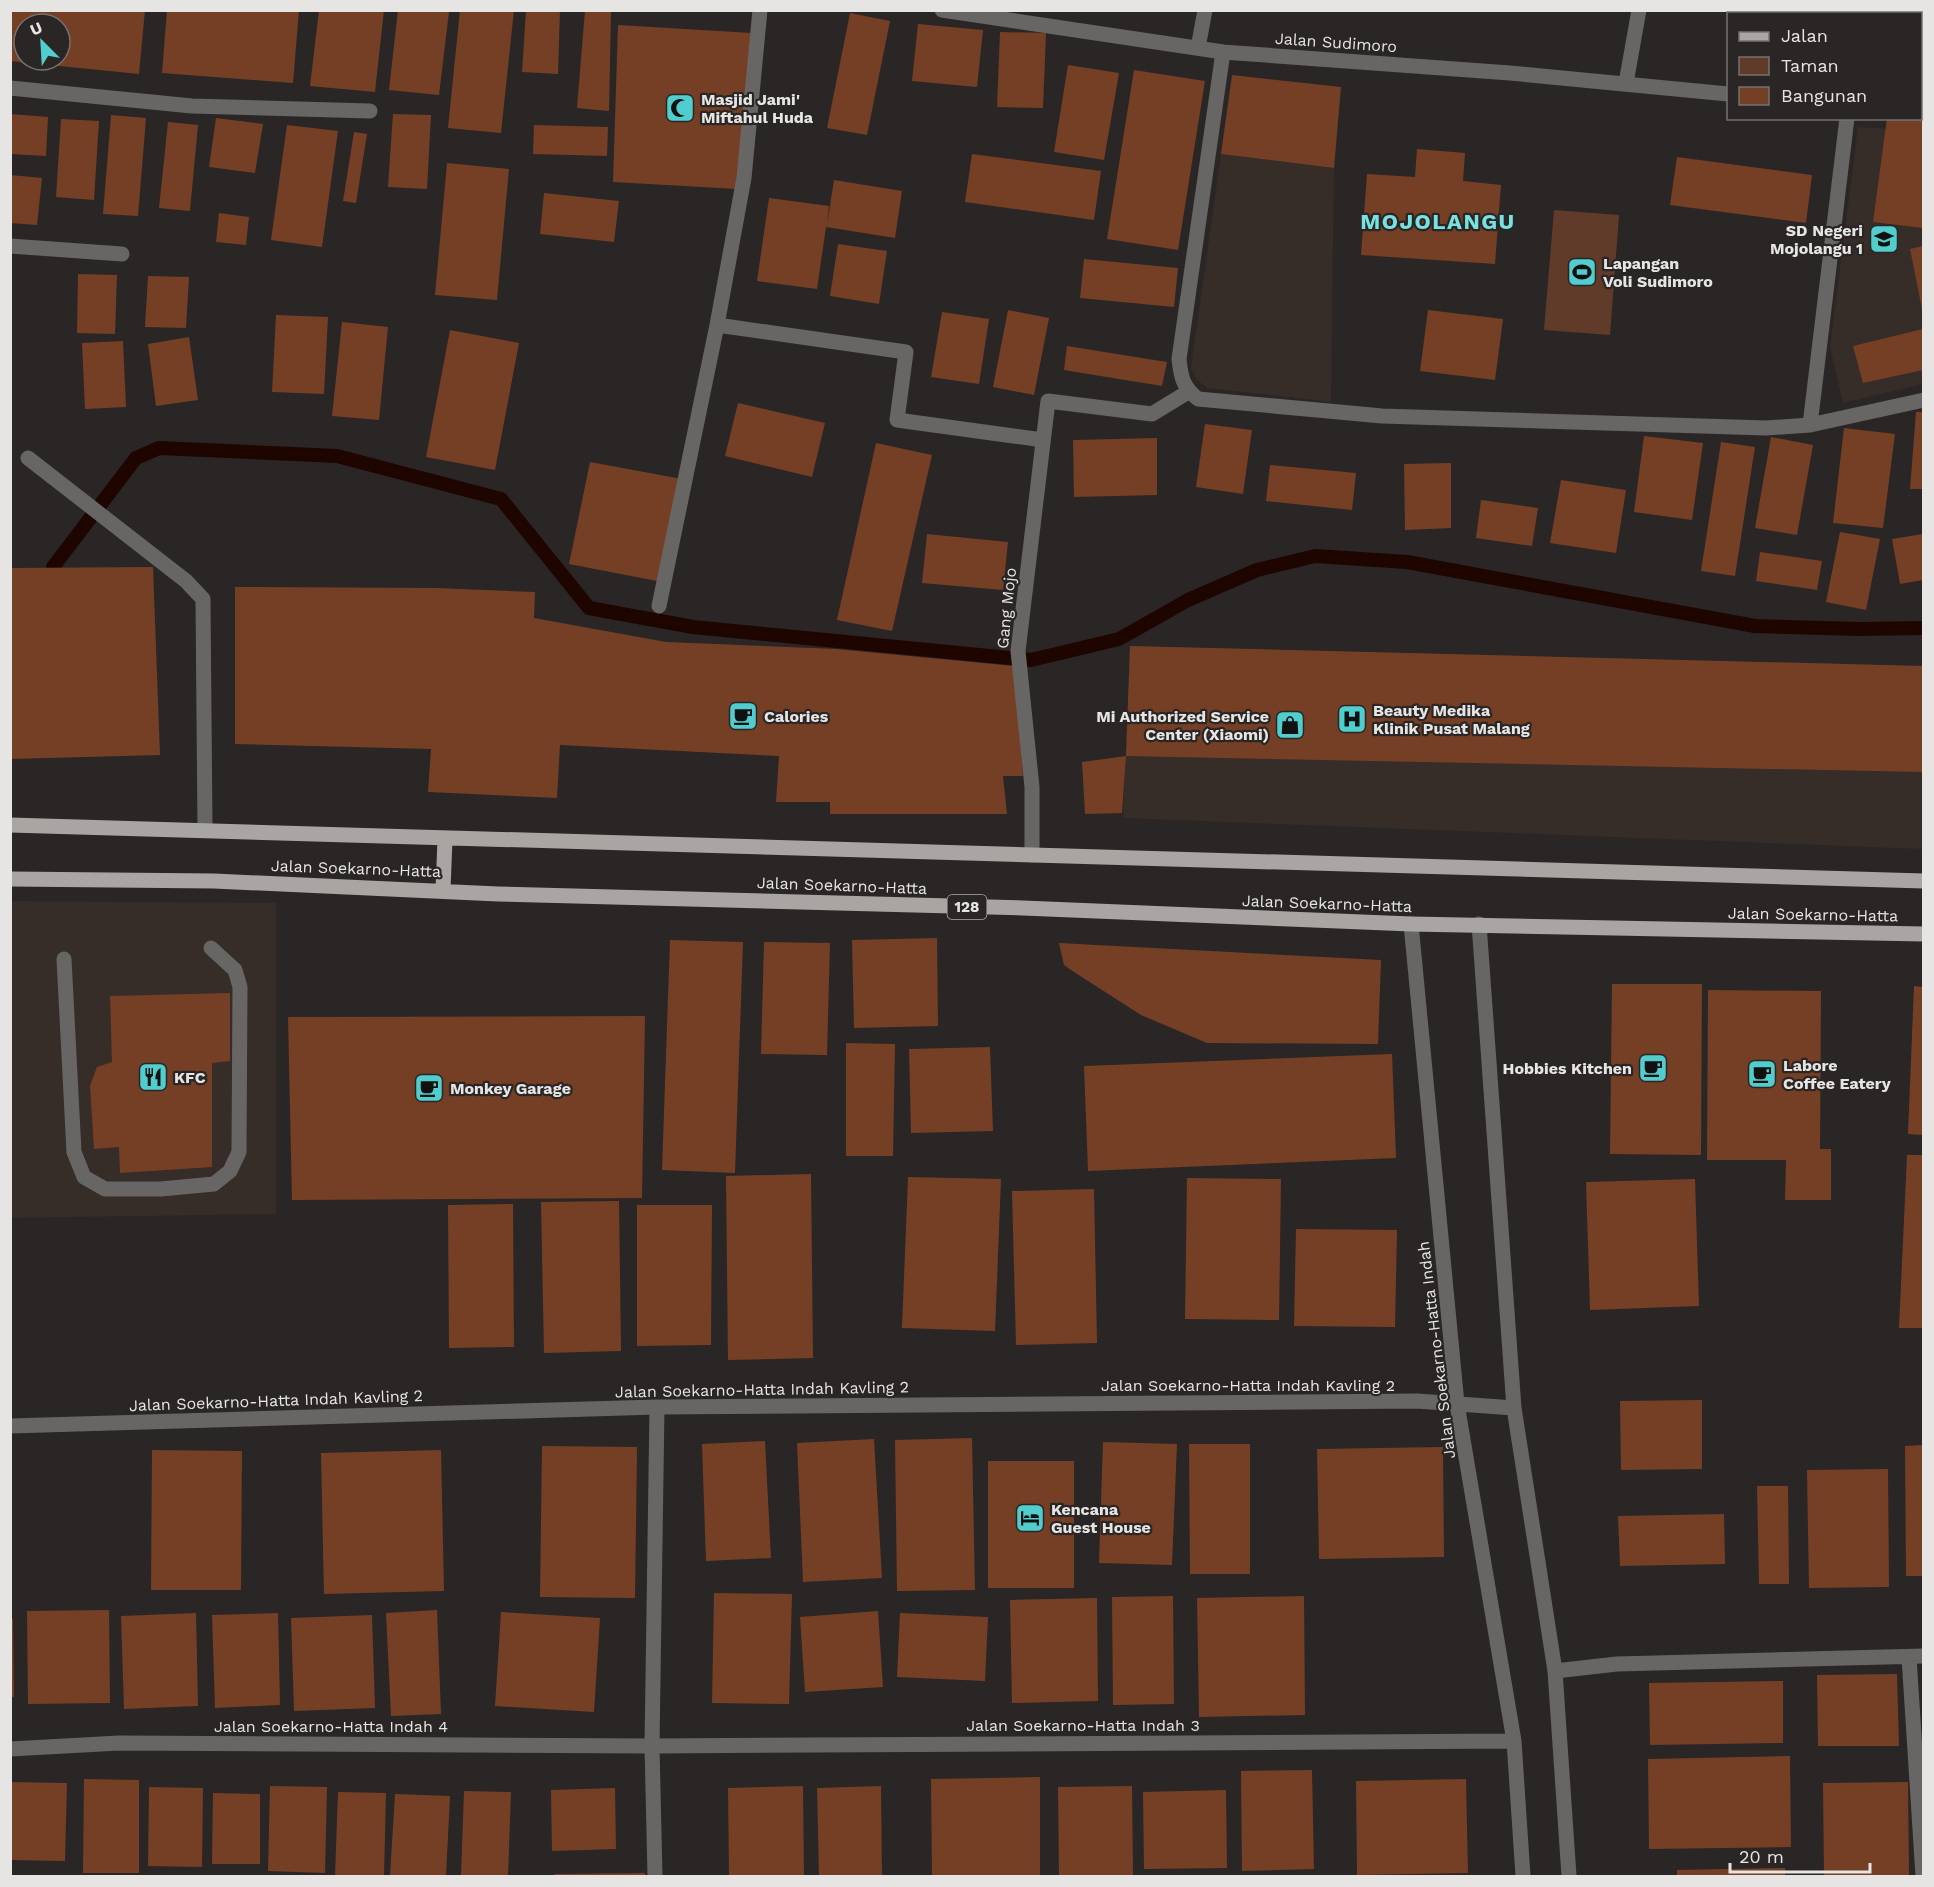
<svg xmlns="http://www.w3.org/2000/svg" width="1934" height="1887" viewBox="0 0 1934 1887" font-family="'Work Sans',sans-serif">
<rect width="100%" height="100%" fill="#2a2625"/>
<path fill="#362c28" d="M 1858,127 L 1923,131 L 1923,384 L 1843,403 L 1830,347 Z
M 1221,154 L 1334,168 L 1331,402 L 1207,388 L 1196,379 L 1191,368 Z
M 1130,646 L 1923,666 L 1923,849 L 1123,818 Z
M 10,901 L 276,903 L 276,1214 L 11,1218 Z"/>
<path fill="#613b29" d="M 1554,210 L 1619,215 L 1610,335 L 1544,330 Z"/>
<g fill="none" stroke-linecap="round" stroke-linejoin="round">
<path stroke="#1f0500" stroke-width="14" d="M 53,567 L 136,458 L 159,448 L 337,456 L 501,499 L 589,608 L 693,627 L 1031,660 L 1119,639 L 1188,600 L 1257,570 L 1315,556 L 1407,562 L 1755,626 L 1859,629 L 1924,628"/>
</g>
<path fill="#753f25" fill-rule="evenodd" d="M 10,10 L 145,10 L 139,74 L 10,61 ZM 24,24 L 60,24 L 60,60 L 24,60 Z
M 167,10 L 299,10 L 293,83 L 162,73 Z
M 319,10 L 384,10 L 375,92 L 310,86 Z
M 398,10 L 449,12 L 439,95 L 389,90 Z
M 460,10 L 514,10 L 501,133 L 448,128 Z
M 526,10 L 560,10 L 558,74 L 522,72 Z
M 585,10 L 611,11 L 609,111 L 577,108 Z
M 1735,10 L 1817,10 L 1816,14 L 1735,13 Z
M 850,13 L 890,21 L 867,135 L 827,128 Z
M 918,24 L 983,30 L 977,87 L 912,81 Z
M 618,25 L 752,33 L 737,189 L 613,182 Z
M 1000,32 L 1046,33 L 1043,108 L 997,107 Z
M 1068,65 L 1119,73 L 1104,160 L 1054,152 Z
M 1134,70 L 1205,81 L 1178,250 L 1107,239 Z
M 1232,75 L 1341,87 L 1334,168 L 1221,154 Z
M 10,114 L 48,117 L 46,156 L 10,154 Z
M 393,114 L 431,115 L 427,189 L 388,187 Z
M 111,115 L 146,118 L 138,216 L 103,214 Z
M 216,118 L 263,124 L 255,173 L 209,167 Z
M 1887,118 L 1923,120 L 1923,228 L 1873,222 Z
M 61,119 L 99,121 L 94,200 L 56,197 Z
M 168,122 L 198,125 L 190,211 L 159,208 Z
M 287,125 L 338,131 L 322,247 L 271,240 Z
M 534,125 L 608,127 L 607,156 L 533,154 Z
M 354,132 L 367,134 L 356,203 L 343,201 Z
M 1417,149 L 1465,153 L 1463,181 L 1501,185 L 1495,264 L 1361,255 L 1367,174 L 1415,177 Z
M 972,154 L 1101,171 L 1094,220 L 965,202 Z
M 1677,157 L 1812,175 L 1806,223 L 1670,205 Z
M 447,163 L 509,169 L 497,300 L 435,295 Z
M 10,175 L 42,178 L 37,225 L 10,223 Z
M 834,180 L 902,191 L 895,238 L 826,227 L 817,289 L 757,281 L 769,198 L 829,206 L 827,225 Z
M 544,193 L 619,201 L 614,242 L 540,234 Z
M 219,213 L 249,217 L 246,245 L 216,242 Z
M 838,244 L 887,251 L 879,304 L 830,296 Z
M 1923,246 L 1923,309 L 1922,309 L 1910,249 Z
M 1084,259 L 1178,268 L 1174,307 L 1080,298 Z
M 78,274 L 117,275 L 115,334 L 77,333 Z
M 148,276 L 189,277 L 186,328 L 145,327 Z
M 1008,310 L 1049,318 L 1034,395 L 993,387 Z
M 1428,310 L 1503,319 L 1495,380 L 1420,371 Z
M 942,312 L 989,319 L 979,384 L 931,377 Z
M 276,315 L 328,317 L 324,394 L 272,392 Z
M 342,322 L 388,327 L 379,420 L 332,416 Z
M 1923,329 L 1923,370 L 1863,383 L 1853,346 Z
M 450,330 L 519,343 L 495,470 L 426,457 Z
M 189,337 L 198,400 L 156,406 L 148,344 Z
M 123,341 L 126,407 L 85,409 L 82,343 Z
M 1067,346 L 1167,362 L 1162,386 L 1064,370 Z
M 738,403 L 825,423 L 812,477 L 725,456 Z
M 1916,412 L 1923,412 L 1923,489 L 1910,489 Z
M 1205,424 L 1252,430 L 1243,494 L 1196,487 Z
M 1844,428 L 1895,434 L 1883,528 L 1833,523 Z
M 1644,436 L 1703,443 L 1692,520 L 1634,512 Z
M 1771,437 L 1813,445 L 1797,535 L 1755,528 Z
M 1157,438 L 1157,495 L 1074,497 L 1073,440 Z
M 1721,442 L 1755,447 L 1735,576 L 1701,571 Z
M 876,443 L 932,455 L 892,631 L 837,620 Z
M 590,462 L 682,479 L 662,582 L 569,564 Z
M 1451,463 L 1451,528 L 1405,530 L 1404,464 Z
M 1270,465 L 1356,473 L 1352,510 L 1266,501 Z
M 1561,480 L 1626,490 L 1616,553 L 1550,543 Z
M 1481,500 L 1538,508 L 1532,546 L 1476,538 Z
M 1840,532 L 1880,539 L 1866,610 L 1826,602 Z
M 927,534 L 1008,542 L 1003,590 L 922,583 Z
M 1923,534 L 1923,580 L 1900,584 L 1892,539 Z
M 1760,552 L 1822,561 L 1817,590 L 1756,581 Z
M 153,567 L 160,755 L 10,759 L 10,568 Z
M 235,587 L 436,588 L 535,592 L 534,618 L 666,642 L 836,649 L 1014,666 L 1023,776 L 1003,776 L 1007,814 L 830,814 L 830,802 L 776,802 L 779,756 L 560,745 L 557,798 L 428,792 L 431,749 L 235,744 Z
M 1130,646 L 1923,666 L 1923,772 L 1126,756 L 1122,813 L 1085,814 L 1082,762 L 1126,756 Z
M 937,938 L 938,1026 L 854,1028 L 852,940 Z
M 670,940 L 743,942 L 735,1173 L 662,1170 Z
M 764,942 L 830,943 L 827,1055 L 761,1054 Z
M 1059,943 L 1381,960 L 1378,1044 L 1207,1043 L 1141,1015 L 1074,972 L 1064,965 Z
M 1612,984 L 1702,984 L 1701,1155 L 1610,1154 Z
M 1914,986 L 1923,987 L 1923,1135 L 1908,1134 Z
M 1708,990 L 1821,991 L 1820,1149 L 1831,1149 L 1831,1200 L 1785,1200 L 1786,1160 L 1707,1160 Z
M 230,993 L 230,1061 L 212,1063 L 212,1167 L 120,1173 L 119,1147 L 94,1149 L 90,1086 L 97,1067 L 112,1062 L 110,996 Z
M 645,1016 L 642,1198 L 292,1200 L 288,1017 Z
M 846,1043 L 895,1044 L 893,1156 L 846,1156 Z
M 990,1047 L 993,1131 L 911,1133 L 909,1049 Z
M 1392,1054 L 1396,1158 L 1088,1171 L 1084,1066 Z
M 1907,1155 L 1923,1155 L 1923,1328 L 1899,1328 Z
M 811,1174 L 813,1358 L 728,1360 L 726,1176 Z
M 908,1177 L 1001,1179 L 995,1331 L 902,1328 Z
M 1187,1178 L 1281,1179 L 1279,1320 L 1185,1319 Z
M 1695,1179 L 1699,1306 L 1590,1310 L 1586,1182 Z
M 1094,1189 L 1097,1343 L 1016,1345 L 1012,1191 Z
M 619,1201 L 621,1351 L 544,1353 L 541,1202 Z
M 513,1204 L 514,1347 L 449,1348 L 448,1205 Z
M 637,1205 L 712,1205 L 711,1345 L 637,1346 Z
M 1296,1229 L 1397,1230 L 1395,1327 L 1294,1326 Z
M 1702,1400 L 1702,1469 L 1621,1470 L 1620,1401 Z
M 972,1438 L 975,1590 L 897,1591 L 895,1440 Z
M 874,1439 L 882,1578 L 803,1582 L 797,1443 Z
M 765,1441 L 771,1558 L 706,1561 L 702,1444 Z
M 1103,1442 L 1177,1444 L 1172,1565 L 1099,1563 Z
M 1189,1444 L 1250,1444 L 1250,1574 L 1190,1574 Z
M 1923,1445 L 1923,1576 L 1906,1576 L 1905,1446 Z
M 542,1446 L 637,1447 L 635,1598 L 540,1597 Z
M 1443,1447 L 1444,1557 L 1319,1559 L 1317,1449 Z
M 152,1450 L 242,1451 L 241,1590 L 151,1590 Z
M 441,1450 L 444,1591 L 324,1594 L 321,1453 Z
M 988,1461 L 1074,1461 L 1074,1588 L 988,1588 Z
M 1888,1469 L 1889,1587 L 1809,1588 L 1807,1470 Z
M 1757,1486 L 1788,1486 L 1789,1584 L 1759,1584 Z
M 1724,1514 L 1725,1564 L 1620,1566 L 1618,1516 Z
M 714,1593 L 792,1594 L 789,1704 L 712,1703 Z
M 1173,1596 L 1174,1704 L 1113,1705 L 1112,1597 Z
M 1304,1596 L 1305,1715 L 1199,1717 L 1197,1598 Z
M 1097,1598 L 1098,1701 L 1012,1703 L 1010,1600 Z
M 109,1610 L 110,1703 L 28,1704 L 27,1611 Z
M 437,1610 L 441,1714 L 391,1716 L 386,1613 Z
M 878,1611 L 883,1687 L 805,1692 L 800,1617 Z
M 501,1612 L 600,1618 L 594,1712 L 495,1706 Z
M 196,1613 L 198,1706 L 124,1709 L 121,1616 Z
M 278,1613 L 280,1705 L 215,1708 L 212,1615 Z
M 900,1613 L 988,1617 L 985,1681 L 897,1677 Z
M 372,1615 L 375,1708 L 294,1711 L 291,1618 Z
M 10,1619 L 13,1619 L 14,1697 L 10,1697 Z
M 1897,1674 L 1899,1746 L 1818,1746 L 1817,1675 Z
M 1783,1681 L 1783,1743 L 1650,1745 L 1649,1683 Z
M 1790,1756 L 1791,1847 L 1649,1849 L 1648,1759 Z
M 1312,1770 L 1314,1869 L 1242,1871 L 1241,1771 Z
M 1040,1777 L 1040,1876 L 932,1876 L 931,1779 Z
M 84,1779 L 139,1780 L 139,1873 L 83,1873 Z
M 1466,1779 L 1468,1873 L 1357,1875 L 1356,1781 Z
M 10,1782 L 67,1783 L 65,1861 L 10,1860 Z
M 1908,1782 L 1909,1876 L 1824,1876 L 1823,1783 Z
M 270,1786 L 327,1787 L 325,1873 L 268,1871 Z
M 803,1786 L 804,1876 L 729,1876 L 728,1788 Z
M 881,1786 L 882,1876 L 819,1876 L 817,1788 Z
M 1132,1786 L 1133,1876 L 1059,1876 L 1058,1787 Z
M 149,1787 L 203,1788 L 202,1867 L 148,1866 Z
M 615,1788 L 616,1849 L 552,1851 L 551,1790 Z
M 1226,1790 L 1227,1868 L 1144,1869 L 1143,1792 Z
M 464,1791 L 511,1792 L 508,1876 L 461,1875 Z
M 338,1792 L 386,1793 L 384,1876 L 335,1876 Z
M 213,1793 L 260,1794 L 260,1864 L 212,1864 Z
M 395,1794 L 450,1796 L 446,1876 L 390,1876 Z
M 1785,1868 L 1785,1876 L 1677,1876 L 1677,1870 Z
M 645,1873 L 645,1876 L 554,1876 L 554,1874 Z"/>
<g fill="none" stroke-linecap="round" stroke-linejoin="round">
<path stroke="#686665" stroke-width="15" d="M 1822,14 L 1823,10
M 28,458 L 186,581 L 203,599 L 205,829
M 64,959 L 74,1152 L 84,1177 L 105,1189 L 161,1189 L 214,1184 L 230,1171 L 239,1152 L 240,987 L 235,970 L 211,948"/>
<path stroke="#686665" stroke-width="15" d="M 942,10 L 1223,52 L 1510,73 L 1728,94
M 1198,48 L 1205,10
M 1223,52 L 1179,359 C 1181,378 1183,387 1198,399 L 1382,416 L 1766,428 L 1810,425 L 1924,400
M 1626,83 L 1639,10
M 10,88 L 192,106 L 370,111
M 1920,109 L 1924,109
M 10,246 L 122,254
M 717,325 L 906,352 L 897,420 L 1043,440
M 1810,425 L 1847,118
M 659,606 L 717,325 L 744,178 L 760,10
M 1032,855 L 1032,787 L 1018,651 L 1048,401 L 1152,414 L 1188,392
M 1411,924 L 1457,1404 L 1514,1741 L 1523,1876
M 1479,924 L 1514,1408 L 1555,1671 L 1569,1876
M 10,1426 L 657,1407 L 1417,1401 L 1514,1408
M 1909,1657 L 1923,1876
M 1555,1671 L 1617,1664 L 1924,1656
M 10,1749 L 119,1743 L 652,1746 L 1514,1741
M 655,1876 L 652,1746 L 657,1407"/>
<path stroke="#a9a5a3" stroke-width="15" d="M 10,825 L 1924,881
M 10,879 L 214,881 L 498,894 L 1023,908 L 1411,924 L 1924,934
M 443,890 L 445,839"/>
</g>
<defs>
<g id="mosque-square" transform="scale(1.5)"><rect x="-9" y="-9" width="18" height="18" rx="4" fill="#52cdcd" stroke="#2a2625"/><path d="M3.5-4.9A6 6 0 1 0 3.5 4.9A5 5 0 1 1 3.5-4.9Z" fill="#111"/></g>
<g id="school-square" transform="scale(1.5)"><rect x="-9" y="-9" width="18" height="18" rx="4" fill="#52cdcd" stroke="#2a2625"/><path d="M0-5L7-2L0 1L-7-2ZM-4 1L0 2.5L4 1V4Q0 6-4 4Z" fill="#111"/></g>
<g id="stadium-square" transform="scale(1.5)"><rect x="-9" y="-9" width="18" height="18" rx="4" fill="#52cdcd" stroke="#2a2625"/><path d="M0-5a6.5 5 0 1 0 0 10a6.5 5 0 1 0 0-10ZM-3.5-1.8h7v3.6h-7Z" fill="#111"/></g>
<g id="cafe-square" transform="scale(1.5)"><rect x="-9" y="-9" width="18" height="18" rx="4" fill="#52cdcd" stroke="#2a2625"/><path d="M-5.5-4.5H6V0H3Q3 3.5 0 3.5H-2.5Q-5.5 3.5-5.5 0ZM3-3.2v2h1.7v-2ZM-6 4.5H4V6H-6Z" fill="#111"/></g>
<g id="hospital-square" transform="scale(1.5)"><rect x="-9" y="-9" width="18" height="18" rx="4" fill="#52cdcd" stroke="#2a2625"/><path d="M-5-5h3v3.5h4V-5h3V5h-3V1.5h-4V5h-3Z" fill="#111"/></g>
<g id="shop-square" transform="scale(1.5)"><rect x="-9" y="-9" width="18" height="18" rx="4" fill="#52cdcd" stroke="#2a2625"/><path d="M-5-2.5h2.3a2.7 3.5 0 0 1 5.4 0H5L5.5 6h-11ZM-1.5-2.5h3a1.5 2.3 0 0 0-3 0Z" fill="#111"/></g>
<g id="restaurant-square" transform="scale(1.5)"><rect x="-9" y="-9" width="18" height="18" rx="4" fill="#52cdcd" stroke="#2a2625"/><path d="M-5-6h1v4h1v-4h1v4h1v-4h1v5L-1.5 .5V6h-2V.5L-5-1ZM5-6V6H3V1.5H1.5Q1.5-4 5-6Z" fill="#111"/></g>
<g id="hotel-square" transform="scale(1.5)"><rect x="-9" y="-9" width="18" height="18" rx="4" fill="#52cdcd" stroke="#2a2625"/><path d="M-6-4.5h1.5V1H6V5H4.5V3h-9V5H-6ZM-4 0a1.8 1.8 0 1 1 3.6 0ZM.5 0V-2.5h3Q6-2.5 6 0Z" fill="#111"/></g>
</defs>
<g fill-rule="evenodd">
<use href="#mosque-square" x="680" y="108"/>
<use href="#school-square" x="1884" y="239"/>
<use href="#stadium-square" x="1582" y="272"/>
<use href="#cafe-square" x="743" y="716"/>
<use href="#hospital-square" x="1352" y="719"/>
<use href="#shop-square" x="1290" y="725"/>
<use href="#cafe-square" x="1653" y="1068"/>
<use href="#cafe-square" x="1762" y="1074"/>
<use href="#restaurant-square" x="153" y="1077"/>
<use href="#cafe-square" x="429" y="1088"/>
<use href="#hotel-square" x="1030" y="1518"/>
</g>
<g text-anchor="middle" stroke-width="4.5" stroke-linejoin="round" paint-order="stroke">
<rect fill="#2a2625" stroke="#aeacaa" stroke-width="1.5" x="947.5" y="895" width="39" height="24" rx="4.5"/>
<g font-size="15" font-weight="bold" fill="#e7e5e3">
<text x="967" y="912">128</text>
</g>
<g font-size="16" fill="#e7e5e3" stroke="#2a2625">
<text transform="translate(1336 42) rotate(4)" y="6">Jalan Sudimoro</text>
<text transform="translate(1006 608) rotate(-84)" y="6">Gang Mojo</text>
<text transform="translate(356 868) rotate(2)" y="6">Jalan Soekarno-Hatta</text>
<text transform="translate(842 885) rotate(2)" y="6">Jalan Soekarno-Hatta</text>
<text transform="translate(1327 903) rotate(2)" y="6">Jalan Soekarno-Hatta</text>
<text transform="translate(1813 914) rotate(1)" y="6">Jalan Soekarno-Hatta</text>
<text transform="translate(1436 1350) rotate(-97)" y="6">Jalan Soekarno-Hatta Indah</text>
<text x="1248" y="1391">Jalan Soekarno-Hatta Indah Kavling 2</text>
<text transform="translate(762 1389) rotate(-1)" y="6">Jalan Soekarno-Hatta Indah Kavling 2</text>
<text transform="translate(276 1400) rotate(-2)" y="6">Jalan Soekarno-Hatta Indah Kavling 2</text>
<text x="1083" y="1731">Jalan Soekarno-Hatta Indah 3</text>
<text x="331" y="1732">Jalan Soekarno-Hatta Indah 4</text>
</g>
<g font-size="16" font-weight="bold" fill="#e7e5e3" stroke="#2a2625" text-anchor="start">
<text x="701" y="105">Masjid Jami'<tspan x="701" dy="18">Miftahul Huda</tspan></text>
<text x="1863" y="236" text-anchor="end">SD Negeri<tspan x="1863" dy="18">Mojolangu 1</tspan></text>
<text x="1603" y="269">Lapangan<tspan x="1603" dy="18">Voli Sudimoro</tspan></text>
<text x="1373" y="716">Beauty Medika<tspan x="1373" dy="18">Klinik Pusat Malang</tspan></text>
<text x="764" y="722">Calories</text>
<text x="1269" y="722" text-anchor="end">Mi Authorized Service<tspan x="1269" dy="18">Center (Xiaomi)</tspan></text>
<text x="1783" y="1071">Labore<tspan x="1783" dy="18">Coffee Eatery</tspan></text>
<text x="1632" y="1074" text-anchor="end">Hobbies Kitchen</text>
<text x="174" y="1083">KFC</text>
<text x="450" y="1094">Monkey Garage</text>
<text x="1051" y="1515">Kencana<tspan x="1051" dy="18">Guest House</tspan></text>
</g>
<g font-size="22" font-weight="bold" letter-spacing="1.5" fill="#76e2e1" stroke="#2a2625">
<text x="1438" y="229">MOJOLANGU</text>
</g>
</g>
<rect width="1934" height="1887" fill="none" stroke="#e7e5e3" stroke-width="24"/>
<rect x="1727" y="12" width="195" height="108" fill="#2a2625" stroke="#767271" stroke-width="1.5"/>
<rect x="1739" y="32" width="30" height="9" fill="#a9a5a3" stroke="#767271" stroke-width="1.5"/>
<text x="1781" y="42" font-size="18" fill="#e7e5e3">Jalan</text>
<rect x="1739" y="57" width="30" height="18" fill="#613b29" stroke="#767271" stroke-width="1.5"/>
<text x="1781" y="72" font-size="18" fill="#e7e5e3">Taman</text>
<rect x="1739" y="87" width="30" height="18" fill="#753f25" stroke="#767271" stroke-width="1.5"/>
<text x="1781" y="102" font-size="18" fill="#e7e5e3">Bangunan</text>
<g transform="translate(42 42) rotate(336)"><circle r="28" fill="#2a2625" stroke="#767271" stroke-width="1.5"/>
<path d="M0-4.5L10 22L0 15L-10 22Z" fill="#52cdcd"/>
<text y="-9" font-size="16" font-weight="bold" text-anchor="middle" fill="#e7e5e3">U</text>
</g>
<path d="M1730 1863v9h140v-9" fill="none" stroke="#e7e5e3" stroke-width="3"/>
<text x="1739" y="1863" font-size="18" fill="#e7e5e3" stroke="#2a2625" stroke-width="4.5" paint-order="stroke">20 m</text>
</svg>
